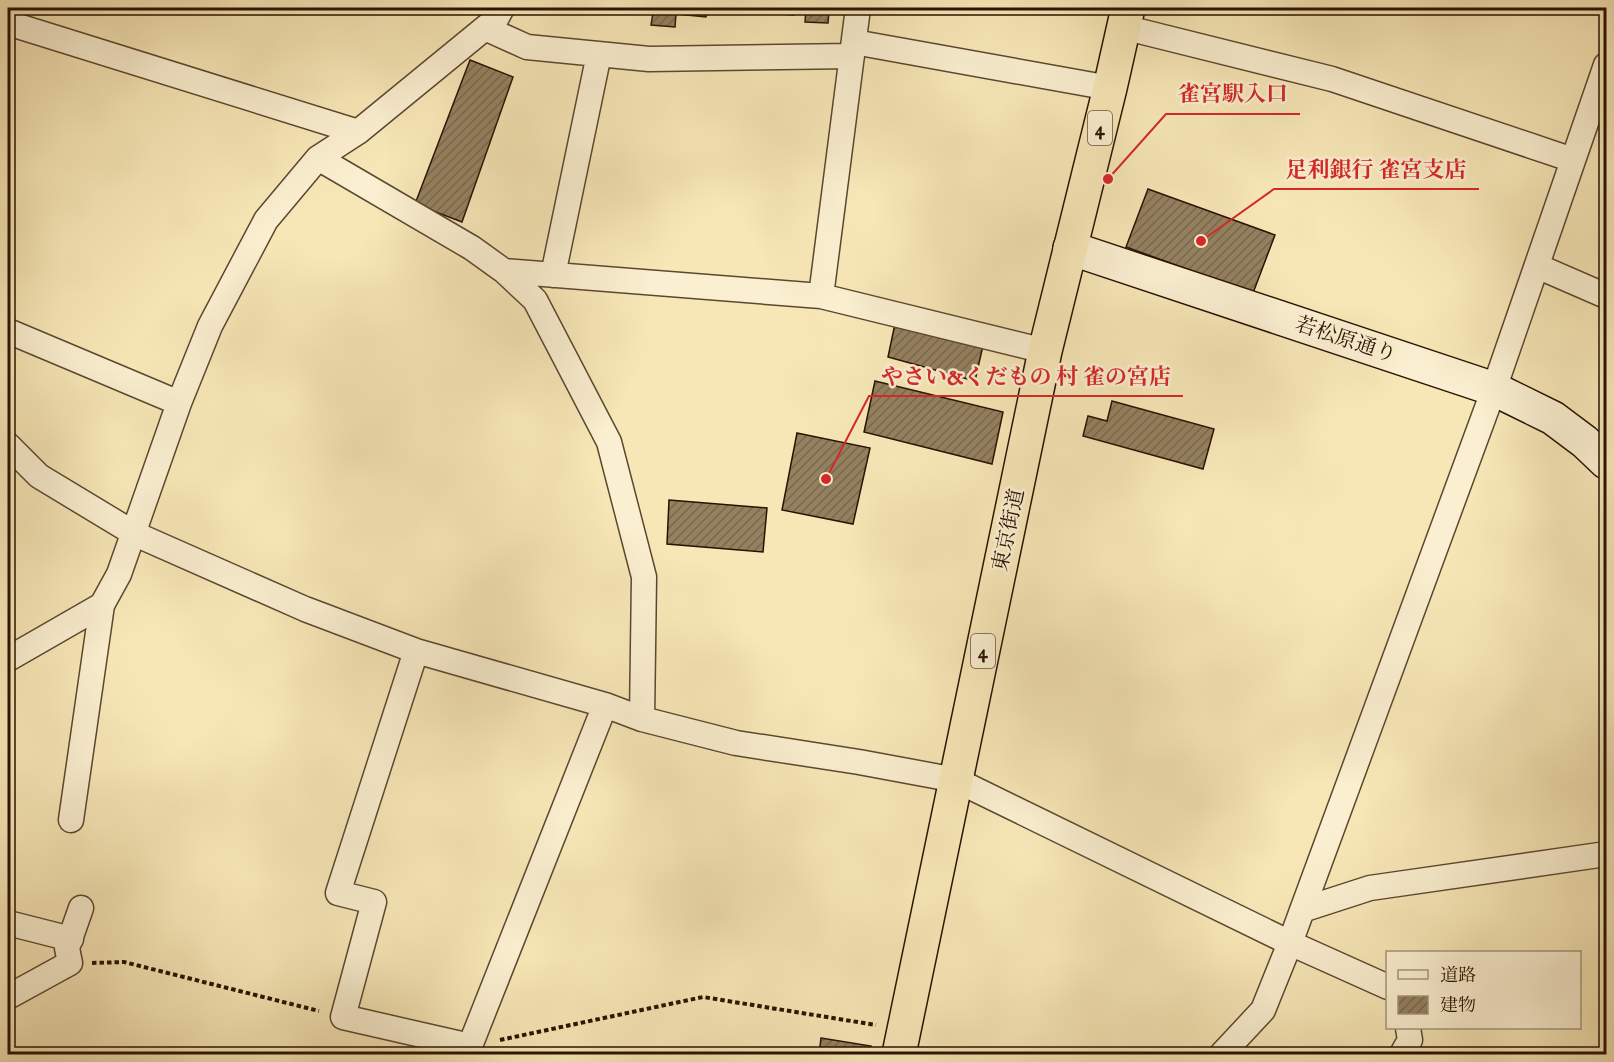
<svg xmlns="http://www.w3.org/2000/svg" width="1614" height="1062" viewBox="0 0 1614 1062" font-family="'IM FELL English','Noto Serif JP',serif">
<defs>
<pattern id="building-hatch" width="6" height="6" patternUnits="userSpaceOnUse" patternTransform="scale(1.5)"><rect width="6" height="6" fill="#948160"/><path d="M-1 1l2-2M0 6l6-6M5 7l2-2" fill="none" stroke="#79684d"/></pattern>
</defs>
<rect width="100%" height="100%" fill="#f7e7b7"/>
<filter id="stains"><feTurbulence type="fractalNoise" baseFrequency=".00333" numOctaves="4"/><feColorMatrix values="0 0 0 0 .2 0 0 0 0 .09 0 0 0 0 .02 0 0 0 .5 -.17"/></filter>
<radialGradient id="worn" r=".72"><stop offset=".6" stop-color="#630" stop-opacity="0"/><stop offset="1" stop-color="#630" stop-opacity=".3"/></radialGradient>
<path fill="url(#building-hatch)" stroke="#291202" stroke-width="1.5" d="M 637,8 L 848,8 L 848,11 L 829,12 L 828,23 L 805,22 L 806,10 L 796,9 L 794,15 L 707,9 L 706,17 L 676,14 L 675,27 L 651,25 L 653,13 L 637,12 Z
M 470,60 L 513,77 L 462,222 L 415,204 Z
M 1148,189 L 1275,235 L 1253,293 L 1126,247 Z
M 896,319 L 984,341 L 975,381 L 888,357 Z
M 875,381 L 1003,412 L 992,464 L 864,432 Z
M 1112,401 L 1214,429 L 1203,469 L 1083,436 L 1088,416 L 1107,421 Z
M 797,433 L 870,448 L 853,524 L 782,510 Z
M 669,500 L 767,508 L 763,552 L 667,544 Z
M 821,1038 L 871,1046 L 869,1054 L 819,1054 Z"/>
<g fill="none" stroke-linecap="round" stroke-linejoin="round">
<g stroke="#5c472f" stroke-width="27">
<path id="street" d="M 8,23 L 358,132
M 1123,27 L 1332,79 L 1573,160
M 485,28 L 527,47 L 649,59 L 852,56
M 854,42 L 1110,88
M 318,158 L 472,248 L 504,271 L 535,300 L 609,442 L 644,577 L 642,719
M 1537,266 L 1606,296
M 504,271 L 821,296 L 1045,351
M 553,275 L 599,54
M 821,296 L 858,8
M 8,331 L 179,403
M 8,445 L 39,476 L 135,534 L 305,609 L 416,651 L 605,705 L 642,719 L 736,743 L 859,762 L 956,780 L 1290,943 L 1388,987
M 416,651 L 338,893 L 374,902 L 343,1017 L 470,1046 L 605,705
M 8,659 L 102,605 L 119,574 L 179,403 L 210,326 L 266,220 L 318,158 L 358,132 L 485,28 L 496,19 L 502,8
M 71,820 L 102,605
M 1302,910 L 1370,888 L 1606,854
M 8,923 L 71,939
M 8,997 L 70,963 L 67,948 L 81,908
M 1222,1054 L 1263,1010 L 1290,943 L 1494,389 L 1606,65
M 1402,1054 L 1410,1040 L 1408,1028"/>
</g>
<g stroke="#291202" stroke-width="36">
<path id="secondary" d="M 1070,248 L 1494,389 L 1553,418 L 1585,442 L 1606,462"/>
</g>
<g stroke="#291202" stroke-width="36">
<path id="highway" d="M 899,1054 L 1045,351 L 1110,88 L 1128,8"/>
</g>
<path stroke="#291202" stroke-width="4" stroke-dasharray="4.5 3" stroke-linecap="butt" d="M 92,963 L 124,962 L 319,1011
M 500,1040 L 703,997 L 876,1025"/>
<use href="#street" stroke="#faefd0" stroke-width="24"/>
<use href="#secondary" stroke="#faefd0" stroke-width="33"/>
<use href="#highway" stroke="#f7e7b7" stroke-width="33"/>
</g>
<g text-anchor="middle" stroke-width="5" stroke-linejoin="round" paint-order="stroke">
<g fill="#faefd0" stroke="#685440" stroke-width="1.5">
<rect x="1088" y="111" width="24" height="34" rx="4.5"/>
<rect x="971" y="634" width="24" height="34" rx="4.5"/>
</g>
<g font-size="20" font-weight="bold" fill="#291202">
<text x="1100" y="135">4</text>
<text x="983" y="658">4</text>
</g>
<g font-size="21" fill="#291202" stroke="#faefd0">
<text transform="translate(1346 339) rotate(18)" y="7">若松原通り</text>
<text transform="translate(1008 530) rotate(-78)" y="7">東京街道</text>
</g>
</g>
<path fill="none" stroke="#d62828" stroke-width="2" d="M1108 179L1166 114H1300M1201 241L1274 189H1479M826 479L869 396H1183"/>
<g fill="#d62828" stroke="#faefd0" stroke-width="2">
<circle cx="1108" cy="179" r="6"/>
<circle cx="1201" cy="241" r="6"/>
<circle cx="826" cy="479" r="6"/>
</g>
<g font-size="22" text-anchor="middle" font-weight="bold" fill="#d62828" stroke="#faefd0" stroke-width="5" stroke-linejoin="round" paint-order="stroke">
<text x="1233" y="101">雀宮駅入口</text>
<text x="1376" y="177">足利銀行 雀宮支店</text>
<text x="1026" y="384">やさい&amp;くだもの 村 雀の宮店</text>
</g>
<rect width="1614" height="1062" fill="none" stroke="#f7e7b7" stroke-width="30"/>
<rect x="9" y="9" width="1596" height="1044" fill="none" stroke="#291202" stroke-width="3"/>
<rect x="15" y="15" width="1584" height="1032" fill="none" stroke="#291202" stroke-width="1.5"/>
<rect x="1386" y="951" width="195" height="78" fill="#faefd0" stroke="#a6977e" stroke-width="1.5"/>
<rect x="1398" y="970" width="30" height="9" fill="#faefd0" stroke="#a6977e" stroke-width="1.5"/>
<text x="1440" y="981" font-size="18" fill="#291202">道路</text>
<rect x="1398" y="996" width="30" height="18" fill="url(#building-hatch)" stroke="#a6977e" stroke-width="1.5"/>
<text x="1440" y="1011" font-size="18" fill="#291202">建物</text>
<rect width="100%" height="100%" filter="url(#stains)"/>
<rect width="100%" height="100%" fill="url(#worn)"/>
</svg>
